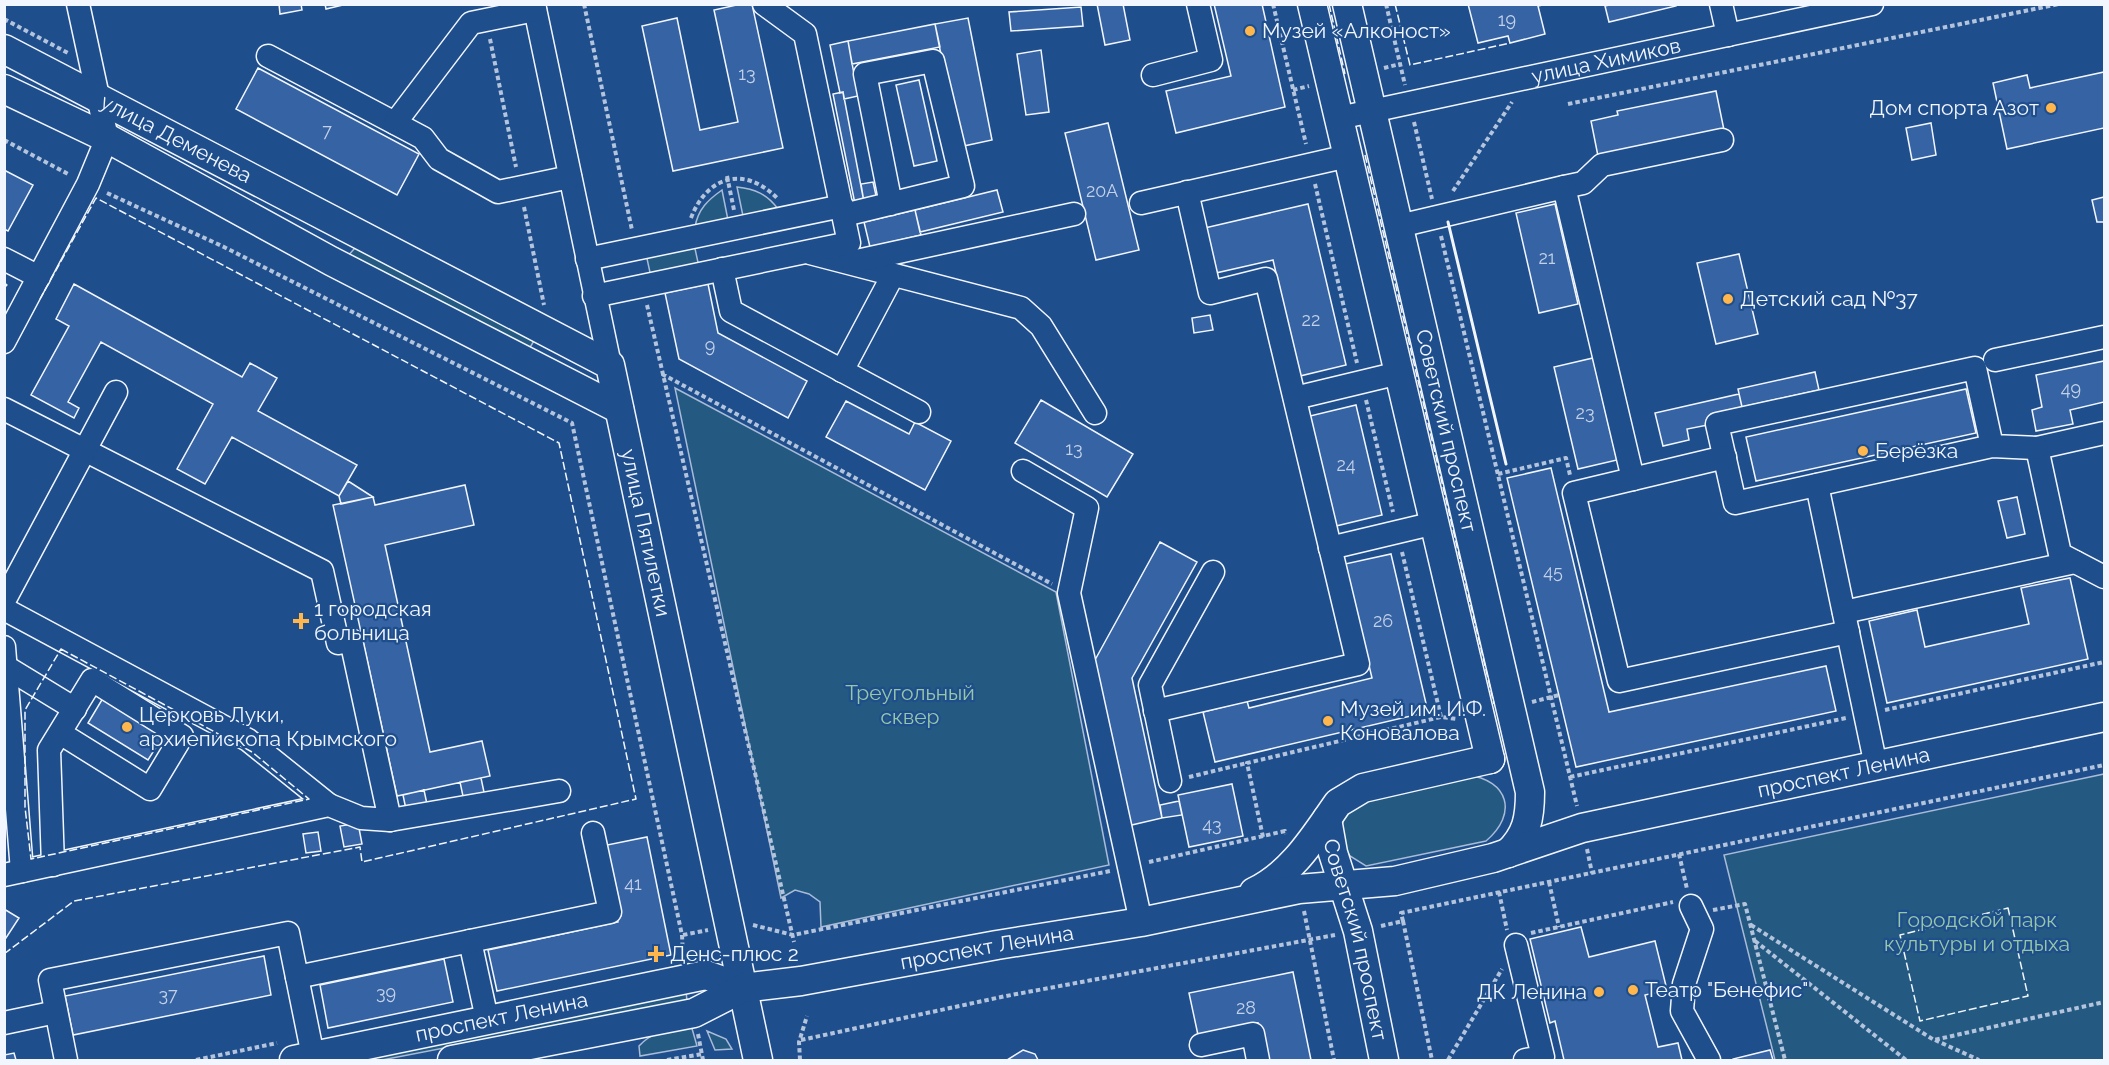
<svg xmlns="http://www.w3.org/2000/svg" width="2109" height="1065" viewBox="0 0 2109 1065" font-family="Raleway,sans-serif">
<rect width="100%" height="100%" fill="#1f4e8c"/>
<path fill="#245a82" stroke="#a8bbd7" stroke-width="1.5" d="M 737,187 C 755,189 767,194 778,209 L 743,216 Z
M 722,190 L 728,220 L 695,227 C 698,209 708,200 722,190 Z
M 362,240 L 535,339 L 528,351 L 347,257 Z
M 694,244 L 699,267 L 651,277 L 646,254 Z
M 675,388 L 1056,592 L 1109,865 L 821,927 L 820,902 L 809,894 L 795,890 L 781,898 Z
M 2104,774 L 2104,1060 L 1775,1060 L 1724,855 Z
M 1467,775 C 1509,780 1518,814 1486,841 L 1366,866 L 1350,856 L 1344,847 L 1340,836 L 1344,815 L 1362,799 Z
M 686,991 L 687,1001 L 382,1060 L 348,1060 Z
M 691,1025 L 697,1046 L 640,1056 L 639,1046 C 652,1031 672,1029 691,1025 Z
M 707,1031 L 726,1039 L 732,1049 L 715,1050 Z"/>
<path fill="#3563a3" stroke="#f2f6ff" stroke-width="1.5" d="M 279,4 L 301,4 L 302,10 L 280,14 Z
M 325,4 L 347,4 L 326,9 Z
M 741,4 L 752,4 L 783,148 L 673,171 L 642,26 L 677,18 L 700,130 L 738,122 L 714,10 Z
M 1097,4 L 1123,4 L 1130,40 L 1105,45 Z
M 1214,4 L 1262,4 L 1285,107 L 1176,133 L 1166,91 L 1231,76 Z
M 1468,4 L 1547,4 L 1538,6 L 1545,34 L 1510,43 L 1508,36 L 1478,43 Z
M 1613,4 L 1676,4 L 1676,6 L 1609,22 L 1605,6 Z
M 1081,7 L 1083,26 L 1011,31 L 1009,12 Z
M 968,18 L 992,140 L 959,147 L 935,24 Z
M 935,24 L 940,47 L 852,64 L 848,41 Z
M 848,41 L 858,96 L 844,99 L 843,92 L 840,93 L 830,45 Z
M 1041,50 L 1049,112 L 1026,115 L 1017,54 Z
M 258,68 L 419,154 L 397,195 L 236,109 Z
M 2104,72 L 2104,128 L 2007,149 L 1993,83 L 2027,75 L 2030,88 Z
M 919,80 L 937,161 L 914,166 L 896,85 Z
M 1716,91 L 1724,130 L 1598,156 L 1591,121 L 1618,115 L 1617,111 Z
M 843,92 L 864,202 L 855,204 L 833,94 Z
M 1108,123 L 1139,250 L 1096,260 L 1065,133 Z
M 1931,123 L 1936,155 L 1912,160 L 1906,128 Z
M 4,170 L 33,185 L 8,231 L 4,229 Z
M 873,182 L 877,200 L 864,202 L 861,184 Z
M 997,190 L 1003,212 L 920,232 L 915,210 Z
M 2104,197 L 2104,222 L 2097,222 L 2092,200 Z
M 1308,204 L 1346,365 L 1300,376 L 1273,260 L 1207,275 L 1196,230 Z
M 1555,204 L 1578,304 L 1539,313 L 1516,213 Z
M 915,210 L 921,235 L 870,247 L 864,222 Z
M 1739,254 L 1758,334 L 1716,344 L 1697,263 Z
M 74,284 L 242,377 L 250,363 L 277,378 L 258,411 L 357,465 L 339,496 L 232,437 L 205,484 L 177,469 L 213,404 L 101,342 L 68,402 L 79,408 L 74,418 L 31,395 L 69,326 L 56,319 Z
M 708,284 L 718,333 L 807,381 L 788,418 L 679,359 L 665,293 Z
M 1210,315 L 1213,330 L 1194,333 L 1192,318 Z
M 1593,358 L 1617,460 L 1578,469 L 1554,367 Z
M 2104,361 L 2104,402 L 2070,410 L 2073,424 L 2036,431 L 2032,410 L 2042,407 L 2036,375 Z
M 1815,372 L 1819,390 L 1742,407 L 1738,389 Z
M 1966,389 L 1976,433 L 1756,481 L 1746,437 Z
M 1739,394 L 1742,407 L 1711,414 L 1713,424 L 1687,429 L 1689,440 L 1663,446 L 1655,413 Z
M 1041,400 L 1133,454 L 1107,497 L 1015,443 Z
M 846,401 L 909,434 L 915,422 L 951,441 L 925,490 L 826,437 Z
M 1356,405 L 1382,515 L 1336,526 L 1310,416 Z
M 1551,468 L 1609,712 L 1826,666 L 1836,711 L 1576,767 L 1507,478 Z
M 348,481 L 373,497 L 341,504 L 339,496 Z
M 465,485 L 474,525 L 385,545 L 430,752 L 482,741 L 490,776 L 397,796 L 333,505 L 373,497 L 375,505 Z
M 2017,497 L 2025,534 L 2007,538 L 1998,501 Z
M 1160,542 L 1197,562 L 1132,678 L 1162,818 L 1123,827 L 1090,669 Z
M 1391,554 L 1428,712 L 1215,762 L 1203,712 L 1247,701 L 1249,708 L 1372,678 L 1345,564 Z
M 2070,578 L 2088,659 L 1887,703 L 1869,621 L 1917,610 L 1925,647 L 2029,624 L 2021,588 Z
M 106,693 L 167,730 L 148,760 L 88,723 Z
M 481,778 L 485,797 L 464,801 L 460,782 Z
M 1232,784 L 1243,836 L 1189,847 L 1178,795 Z
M 424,790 L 428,809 L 407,814 L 403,795 Z
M 1179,801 L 1182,815 L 1162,818 L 1160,805 Z
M 358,823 L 362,844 L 344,847 L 340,826 Z
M 318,832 L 321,851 L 306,853 L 303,834 Z
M 647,837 L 671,955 L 497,991 L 488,950 L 618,922 L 602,846 Z
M 4,909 L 19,918 L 4,941 Z
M 1581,927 L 1589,957 L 1655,941 L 1667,990 L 1645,995 L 1658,1047 L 1678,1043 L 1682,1060 L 1564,1060 L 1555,1021 L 1550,1023 L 1530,939 Z
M 264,956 L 271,995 L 73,1035 L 65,996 Z
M 444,959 L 453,1002 L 328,1028 L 320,985 Z
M 1293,972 L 1311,1060 L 1266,1060 L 1258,1023 L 1198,1035 L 1189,993 Z
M 1023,1050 L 1035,1054 L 1038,1060 L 1007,1060 Z
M 1770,1050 L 1773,1060 L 1733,1060 L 1733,1059 Z
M 14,1053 L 16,1060 L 4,1060 L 4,1055 Z"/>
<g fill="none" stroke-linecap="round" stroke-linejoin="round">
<g stroke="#f2f6ff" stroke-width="25">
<g id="minor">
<path d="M 534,4 L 610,365"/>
<path d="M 1721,4 L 1728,35"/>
<path d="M 268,56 L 423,138 L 439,159 L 498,192 L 570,177"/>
<path d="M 1153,75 L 1211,60 L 1198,4"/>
<path id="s1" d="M 1339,118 L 1872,4"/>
<path d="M 395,123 L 471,23 L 535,10"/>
<path d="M 1564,187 L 1583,183 L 1602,165 L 1722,140"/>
<path d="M 1141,203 L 1348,156"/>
<path d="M 844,215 L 963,186 L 933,61 L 865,74 L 891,204"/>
<path d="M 1399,226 L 1564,187 L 1633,479"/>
<path d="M 810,253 L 1021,308 L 1041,326 L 1095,413"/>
<path d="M 4,259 L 39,277"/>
<path d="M 587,259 L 842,206"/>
<path d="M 852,262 L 1074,214"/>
<path d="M 722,269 L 731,311 L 919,412"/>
<path d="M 594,296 L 849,243 L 805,34 L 764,4"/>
<path d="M 4,342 L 88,184 L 107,138 L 78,4"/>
<path d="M 1995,360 L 2104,337"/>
<path d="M 842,371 L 893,275"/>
<path d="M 1295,398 L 1399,373"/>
<path d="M 4,409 L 322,571 L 338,643 L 351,640 L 390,820"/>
<path d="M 2104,433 L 2037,448 L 2060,554 L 2104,577"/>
<path d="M 1992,446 L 1975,368 L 1717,424 L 1735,503 L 1992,446 L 2037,448"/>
<path d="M 1725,457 L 1574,493 L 1619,681 L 1848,632"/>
<path d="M 1023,471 L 1087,508 L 1069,593 L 1141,922"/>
<path d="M 1817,485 L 1876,766"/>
<path d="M 1330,548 L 1435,523"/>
<path d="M 4,601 L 116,392"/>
<path d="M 4,609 L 248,740 L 329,805"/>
<path d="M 1844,612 L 2075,562"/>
<path d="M 4,647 L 22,871"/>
<path d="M 6,667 L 75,709"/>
<path d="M 1155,711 L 1358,664 L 1266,279 L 1210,293 L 1187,192"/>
<path d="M 1170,781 L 1150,685 L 1213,572"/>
<path d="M 53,865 L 49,750 L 92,680 L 182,736 L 150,789 L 60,733"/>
<path d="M 4,875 L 329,805 L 361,818 L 390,820 L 559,791"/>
<path d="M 1691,906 L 1702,929 L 1684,984 L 1682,1011 L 1709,1060"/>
<path d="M 470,941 L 487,1019"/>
<path d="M 1516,945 L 1543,1057 L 1525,1060"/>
<path d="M 297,977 L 610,912 L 593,833"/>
<path d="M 4,1023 L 56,1012"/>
<path d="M 1201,1045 L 1253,1034 L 1258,1060"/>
<path d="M 66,1060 L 50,980 L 288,933 L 313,1056"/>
</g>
</g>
<g stroke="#f2f6ff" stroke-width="31">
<g id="major">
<path d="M 1312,4 L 1490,759"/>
<path id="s2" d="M 1347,4 L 1530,792 C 1530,818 1527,835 1508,853"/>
<path id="s3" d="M 4,49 L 610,365 L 758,1060"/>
<path d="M 4,89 L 107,138 L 331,261 L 619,409"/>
<path id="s4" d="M 1327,819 L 1333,853 L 1358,931 L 1384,1060"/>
<path d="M 1254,892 C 1292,874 1314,837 1338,803 L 1363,788 L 1490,759"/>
<path id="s5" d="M 294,1060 L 706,975 L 743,988"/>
<path id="s6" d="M 452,1060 L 694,1013 L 743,988 L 801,981 L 997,945 L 1141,922 L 1299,889 L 1395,881 L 1493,858 L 1582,828 L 2104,717"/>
</g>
</g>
<path stroke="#b3c4dc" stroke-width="4" stroke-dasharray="4.5 3" stroke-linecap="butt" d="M 584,4 L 632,230
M 1273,4 L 1306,144
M 1386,4 L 1405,85
M 4,19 L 68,53
M 490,39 L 516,167
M 1384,68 L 1400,64
M 1293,90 L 1309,86
M 1568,104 L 2059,4
M 1414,122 L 1432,199
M 4,140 L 70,175
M 727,176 L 734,210
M 1315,184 L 1357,363
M 1453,191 L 1512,102
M 107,193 L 224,247 L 572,423 L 682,935 L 683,956
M 524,207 L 544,305
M 691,218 C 707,176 744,165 777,198
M 1441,236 L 1577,806
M 647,305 L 794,942
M 662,374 L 1052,584
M 1366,400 L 1393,512
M 1498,474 L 1566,458 L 1570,475
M 1402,552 L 1441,717
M 1532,702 L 1559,695
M 1885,710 L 2104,662
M 1189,777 L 1247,763
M 1570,777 L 1846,718
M 1263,837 L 1247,763 L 1441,717 L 1458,719
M 1587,849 L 1592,873
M 1679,854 L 1687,889
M 1149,862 L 1285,831 L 1286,834
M 1549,882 L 1559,927
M 1499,892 L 1507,930
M 1713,910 L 1745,904 L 1785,1060
M 1304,911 L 1334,1060
M 1403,921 L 1432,1060
M 753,925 L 793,935 L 1110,871
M 1751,925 L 1934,1040 L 2104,1002
M 1381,926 L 1403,921 L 1401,913 L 2104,765
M 1531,933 L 1673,902
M 683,935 L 708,930
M 1755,941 L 1906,1060
M 698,1034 L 703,1060
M 801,1040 L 1006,996 L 1335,935
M 1935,1040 L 1979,1060
M 196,1060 L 277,1043
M 667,1060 L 702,1054
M 800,1060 L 799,1042 L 807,1016
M 1448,1060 L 1502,969"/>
<use href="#minor" stroke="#1f4e8c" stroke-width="22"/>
<use href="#major" stroke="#1f4e8c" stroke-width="28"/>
<path stroke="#f2f6ff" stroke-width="1.5" stroke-dasharray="8 3" stroke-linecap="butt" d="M 1329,4 L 1345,74
M 1395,4 L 1410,65 L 1510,43
M 1365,155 L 1494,704
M 61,649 L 252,752 L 309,799 L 31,859 L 25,807 L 25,710 Z
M 2008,908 L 2028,996 L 1920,1021 L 1900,935 Z
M 4,954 L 74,901 L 360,847 L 362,862 L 636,799 L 559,443 L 96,198 L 40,299"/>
<path stroke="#f2f6ff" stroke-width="3" d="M 1448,222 L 1506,464
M 4,284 L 6,285"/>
</g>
<g fill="#ffb74d" stroke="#1f4e8c" stroke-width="2">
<circle cx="1250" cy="31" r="6"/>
<circle cx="2051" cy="108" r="6"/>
<circle cx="1728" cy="299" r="6"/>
<circle cx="1863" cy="451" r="6"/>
<path d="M298 612h6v6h6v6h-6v6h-6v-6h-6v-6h6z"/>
<circle cx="1328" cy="721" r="6"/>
<circle cx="127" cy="727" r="6"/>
<path d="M653 945h6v6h6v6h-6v6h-6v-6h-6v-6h6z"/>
<circle cx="1633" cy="990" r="6"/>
<circle cx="1599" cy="992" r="6"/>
</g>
<g text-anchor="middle" stroke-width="4.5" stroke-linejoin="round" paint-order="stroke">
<g font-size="18" fill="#c3d1e8">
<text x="1507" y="26">19</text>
<text x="747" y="80">13</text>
<text x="327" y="137">7</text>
<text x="1102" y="197">20А</text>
<text x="1547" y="264">21</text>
<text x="1311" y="326">22</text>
<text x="710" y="352">9</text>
<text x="2071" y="395">49</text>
<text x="1585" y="419">23</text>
<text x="1074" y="455">13</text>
<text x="1346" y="471">24</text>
<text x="1553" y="578">45</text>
<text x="1383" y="627">26</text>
<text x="1212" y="831">43</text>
<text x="633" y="890">41</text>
<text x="386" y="999">39</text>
<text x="168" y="1001">37</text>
<text x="1246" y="1014">28</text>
</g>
<g font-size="21" fill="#f2f6ff" stroke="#1f4e8c" text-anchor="start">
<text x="1262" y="38">Музей «Алконост»</text>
<text x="2039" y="115" text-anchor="end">Дом спорта Азот</text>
<text x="1740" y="306">Детский сад №37</text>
<text x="1875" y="458">Берёзка</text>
<text x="314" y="616">1 городская<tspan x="314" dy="24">больница</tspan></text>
<text x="1340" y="716">Музей им. И.Ф.<tspan x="1340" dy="24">Коновалова</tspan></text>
<text x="139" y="722">Церковь Луки,<tspan x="139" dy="24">архиепископа Крымского</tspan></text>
<text x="670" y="961">Денс-плюс 2</text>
<text x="1645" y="997">Театр "Бенефис"</text>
<text x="1587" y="999" text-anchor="end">ДК Ленина</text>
</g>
<g font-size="21" fill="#f2f6ff" stroke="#1f4e8c">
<text dy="7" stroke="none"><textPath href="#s1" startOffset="273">улица Химиков</textPath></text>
<text dy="7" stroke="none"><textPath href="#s3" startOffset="194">улица Деменева</textPath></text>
<text dy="7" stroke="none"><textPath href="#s2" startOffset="438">Советский проспект</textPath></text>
<text dy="7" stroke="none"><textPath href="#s3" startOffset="855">улица Пятилетки</textPath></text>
<text dy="7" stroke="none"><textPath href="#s6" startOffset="1425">проспект Ленина</textPath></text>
<text dy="7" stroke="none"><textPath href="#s4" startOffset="124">Советский проспект</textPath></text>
<text dy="7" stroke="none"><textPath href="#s6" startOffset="549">проспект Ленина</textPath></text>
<text dy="7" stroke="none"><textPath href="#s5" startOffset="212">проспект Ленина</textPath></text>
</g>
<g font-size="21" fill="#97c8a6" stroke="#1f4e8c">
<text x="910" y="700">Треугольный<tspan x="910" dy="24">сквер</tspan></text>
<text x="1977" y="927">Городской парк<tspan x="1977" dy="24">культуры и отдыха</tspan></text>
</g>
</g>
<rect width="2109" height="1065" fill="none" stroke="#f2f6ff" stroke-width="12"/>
</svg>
